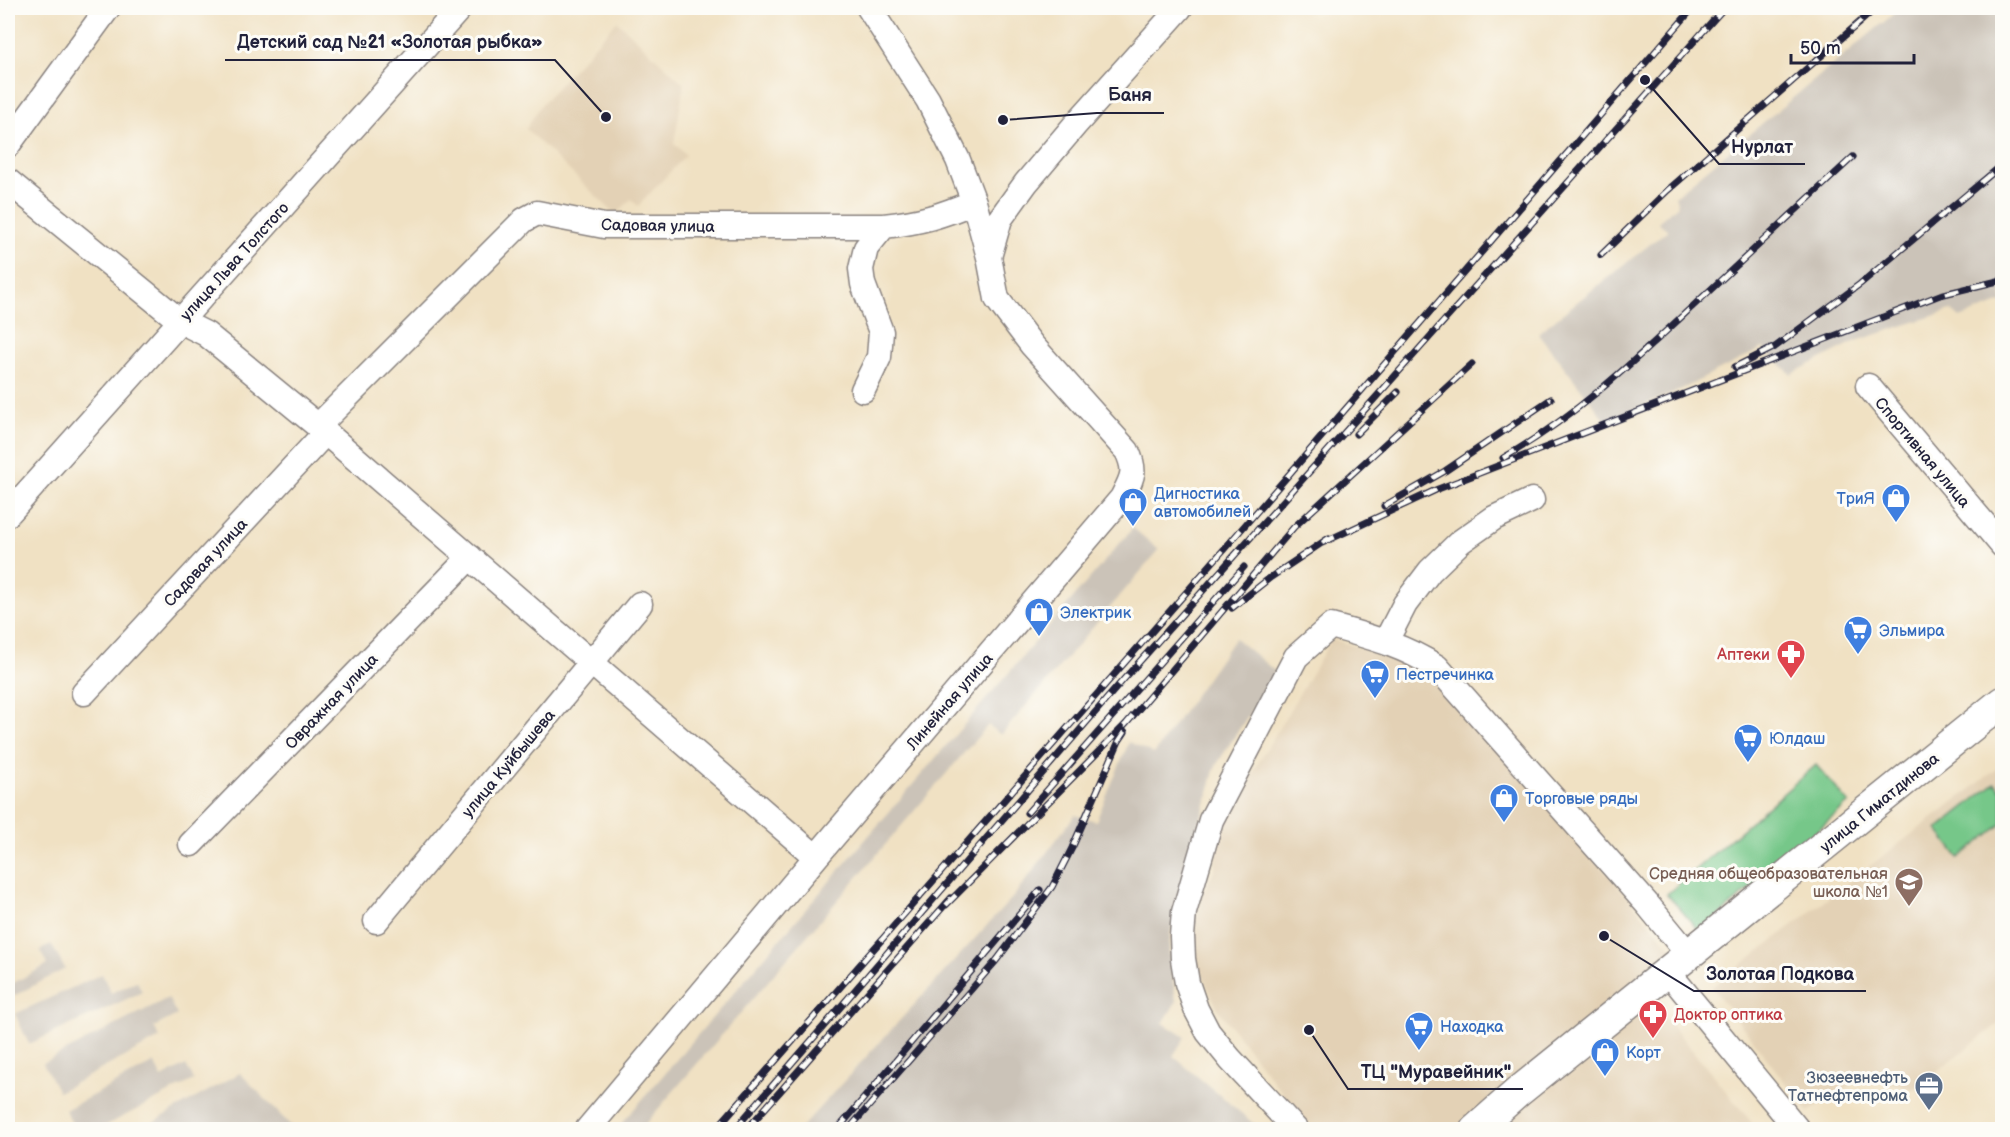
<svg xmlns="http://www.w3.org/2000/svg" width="2010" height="1137" viewBox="0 0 2010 1137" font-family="'Balsamiq Sans',sans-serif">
<rect width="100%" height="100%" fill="#fdfcf7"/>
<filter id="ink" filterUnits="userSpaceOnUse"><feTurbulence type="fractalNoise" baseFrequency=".0167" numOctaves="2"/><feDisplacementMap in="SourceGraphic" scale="12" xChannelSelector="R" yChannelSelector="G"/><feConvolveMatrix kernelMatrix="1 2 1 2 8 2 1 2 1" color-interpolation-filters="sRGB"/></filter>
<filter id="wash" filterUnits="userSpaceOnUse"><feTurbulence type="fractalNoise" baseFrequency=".008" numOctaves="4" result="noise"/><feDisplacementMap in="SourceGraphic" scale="24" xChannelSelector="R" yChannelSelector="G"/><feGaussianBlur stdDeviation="1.35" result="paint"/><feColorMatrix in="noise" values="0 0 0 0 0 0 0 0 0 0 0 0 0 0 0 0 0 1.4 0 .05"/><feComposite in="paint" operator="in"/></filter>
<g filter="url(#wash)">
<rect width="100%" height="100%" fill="#f0e1c3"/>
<path fill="#e3d1b5" d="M 617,21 L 684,84 L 674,144 L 686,155 L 638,206 L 631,199 L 616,215 L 526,129 L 540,106 Z
M 1332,639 L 1431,670 L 1673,950 L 1636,982 L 1757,1129 L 1310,1129 L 1217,1008 L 1183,933 L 1215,868 L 1216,834 Z
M 2002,765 L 2002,1021 L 1914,1089 L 1863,1078 L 1808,1112 L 1712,987 Z"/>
<path fill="#cbc3b8" d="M 1901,8 L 2002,8 L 2002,302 L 1960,318 L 1951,310 L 1856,341 L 1791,374 L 1763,348 L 1686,387 L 1606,421 L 1538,333 L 1668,230 L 1658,222 L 1678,205 L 1675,196 Z
M 1133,528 L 1159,550 L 1001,735 L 988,725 L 641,1129 L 617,1129 Z
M 1235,638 L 1276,672 L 1215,767 L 1171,931 L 1169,949 L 1176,1002 L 1163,1023 L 1185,1037 L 1173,1056 L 1260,1129 L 799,1130 L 1014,896 L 1075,815 L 1096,821 L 1129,742 L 1154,754 Z
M 51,944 L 65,969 L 8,999 L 8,986 L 47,965 L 40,950 Z
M 102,974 L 111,993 L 137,981 L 142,992 L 29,1044 L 15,1014 Z
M 168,998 L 177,1015 L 154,1027 L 160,1038 L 58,1092 L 43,1063 Z
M 154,1063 L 162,1078 L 186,1065 L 194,1080 L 99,1129 L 75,1129 L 65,1110 Z
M 240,1073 L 294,1129 L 141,1129 Z"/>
<path fill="#76c789" stroke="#4c7462" stroke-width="1.5" d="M 1816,765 L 1849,803 L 1700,932 L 1667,894 Z
M 1995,783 L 2002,792 L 2002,824 L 1959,858 L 1937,829 Z"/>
</g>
<g filter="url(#ink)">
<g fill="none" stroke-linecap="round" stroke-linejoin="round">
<g stroke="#89827f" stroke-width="27">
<path id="minor" d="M 8,145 L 108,8
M 8,181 L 180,321 L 206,334 L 318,426 L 816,857
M 989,257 L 1000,219 L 1026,183 L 1075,125 L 1180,8
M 1868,386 L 2002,545
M 863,390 L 879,357 L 881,332 L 863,284 L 861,269 L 866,248 L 884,226
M 318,426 L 524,220 L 537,213 L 604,226 L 884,226 C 921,222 940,216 974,202
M 8,514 L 460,8
M 1386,641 L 1405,604 L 1430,571 L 1460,542 L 1494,518 L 1532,500
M 84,693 L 326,432
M 191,844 L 470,557
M 376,921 L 640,604
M 1668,972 L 1798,1130
M 587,1130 L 816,857 L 1122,498 C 1132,478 1137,472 1127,451 L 1032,345 L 997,299 L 989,257 L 974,202 L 958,160 L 928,100 L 869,8
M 1296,1130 L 1230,1059 L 1208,1032 L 1196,1009 L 1187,983 L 1183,959 L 1182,936 L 1184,912 L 1211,820 L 1296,657 L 1331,626 C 1370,637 1402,645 1437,667 L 1647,904 L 1689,955"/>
</g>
<g stroke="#89827f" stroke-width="33">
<path id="major" d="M 1475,1130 L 1518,1092 L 2002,702"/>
</g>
<use href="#minor" stroke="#fff" stroke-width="24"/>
<use href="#major" stroke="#fff" stroke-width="30"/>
<g stroke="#22223b" stroke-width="7">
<path id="rail" d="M 1601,255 L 1668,190 L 1876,8
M 1735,367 L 1775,347 L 1860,284 L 2002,165
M 1356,434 L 1398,392
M 1503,458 C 1575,417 1632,363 1692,307 C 1746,257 1799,207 1853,157
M 1384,506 L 1445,471 L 1551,399
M 1322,543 L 1438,489 L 1940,295 L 2002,280
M 1232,608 L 1271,577 L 1329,538
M 1027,813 L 1244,567
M 946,905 L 1126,724 L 1294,527 L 1472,364
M 715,1130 L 1233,539 L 1693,8
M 734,1130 L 1124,679 L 1724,8
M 746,1130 L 951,898
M 837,1130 L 1040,890
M 848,1130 L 996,961 L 1052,887 L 1072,848 L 1119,741 L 1125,732"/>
</g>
<use href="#rail" stroke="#fdfcf7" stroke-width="4.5" stroke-dasharray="14" stroke-linecap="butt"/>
</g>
</g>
<defs>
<g id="shop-pin" transform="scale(1.5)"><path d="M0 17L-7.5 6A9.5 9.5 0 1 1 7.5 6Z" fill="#3f7fe0" stroke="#fdfcf7"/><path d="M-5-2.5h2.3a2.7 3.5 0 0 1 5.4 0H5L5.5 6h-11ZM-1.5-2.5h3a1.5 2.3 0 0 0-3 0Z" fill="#fff"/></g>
<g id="supermarket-pin" transform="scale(1.5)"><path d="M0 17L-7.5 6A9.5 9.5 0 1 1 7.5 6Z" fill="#3f7fe0" stroke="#fdfcf7"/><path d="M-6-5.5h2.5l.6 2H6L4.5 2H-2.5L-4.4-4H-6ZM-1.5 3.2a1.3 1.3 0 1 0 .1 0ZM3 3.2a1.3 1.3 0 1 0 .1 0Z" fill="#fff"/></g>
<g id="pharmacy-pin" transform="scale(1.5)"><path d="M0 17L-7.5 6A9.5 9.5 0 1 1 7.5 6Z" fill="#e0444e" stroke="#fdfcf7"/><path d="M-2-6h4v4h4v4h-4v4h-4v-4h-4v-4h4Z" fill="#fff"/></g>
<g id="school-pin" transform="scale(1.5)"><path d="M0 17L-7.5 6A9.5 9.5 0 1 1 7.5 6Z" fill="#8d6e63" stroke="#fdfcf7"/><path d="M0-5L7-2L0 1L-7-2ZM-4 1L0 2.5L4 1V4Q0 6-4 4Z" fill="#fff"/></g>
<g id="office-pin" transform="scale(1.5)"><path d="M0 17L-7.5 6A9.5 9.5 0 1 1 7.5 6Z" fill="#5c6f8a" stroke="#fdfcf7"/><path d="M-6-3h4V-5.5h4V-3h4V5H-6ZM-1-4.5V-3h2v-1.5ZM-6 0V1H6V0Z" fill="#fff"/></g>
</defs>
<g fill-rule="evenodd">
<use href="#shop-pin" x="1896" y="498"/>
<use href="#shop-pin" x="1133" y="502"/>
<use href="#shop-pin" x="1039" y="612"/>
<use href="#supermarket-pin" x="1858" y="630"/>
<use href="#pharmacy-pin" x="1791" y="654"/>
<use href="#supermarket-pin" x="1375" y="674"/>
<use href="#supermarket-pin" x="1748" y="738"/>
<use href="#shop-pin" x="1504" y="798"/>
<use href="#school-pin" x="1909" y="882"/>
<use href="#pharmacy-pin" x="1653" y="1014"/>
<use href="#supermarket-pin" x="1419" y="1026"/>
<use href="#shop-pin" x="1605" y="1052"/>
<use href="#office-pin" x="1929" y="1086"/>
</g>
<g text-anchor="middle" stroke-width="6" stroke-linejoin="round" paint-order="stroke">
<g font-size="16" fill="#22223b" stroke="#fdfcf7">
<text transform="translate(658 225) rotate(1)" y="6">Садовая улица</text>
<text transform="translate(234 261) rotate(-48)" y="6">улица Льва Толстого</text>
<text transform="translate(1923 452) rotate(50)" y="6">Спортивная улица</text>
<text transform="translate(205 562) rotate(-47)" y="6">Садовая улица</text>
<text transform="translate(331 701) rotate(-46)" y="6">Овражная улица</text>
<text transform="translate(949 701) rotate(-49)" y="6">Линейная улица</text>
<text transform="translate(508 763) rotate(-50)" y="6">улица Куйбышева</text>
<text transform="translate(1879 802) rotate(-39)" y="6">улица Гиматдинова</text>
</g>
<g font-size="16" fill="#366cbe" stroke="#fdfcf7" text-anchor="start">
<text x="1154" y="499">Дигностика<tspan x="1154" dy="18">автомобилей</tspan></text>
<text x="1875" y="504" text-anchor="end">ТриЯ</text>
<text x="1060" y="618">Электрик</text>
<text x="1879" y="636">Эльмира</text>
<text x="1396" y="680">Пестречинка</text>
<text x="1769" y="744">Юлдаш</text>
<text x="1525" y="804">Торговые ряды</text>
<text x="1440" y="1032">Находка</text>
<text x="1626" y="1058">Корт</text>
</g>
<g font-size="16" fill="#be3a42" stroke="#fdfcf7" text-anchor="end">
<text x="1770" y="660">Аптеки</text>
<text x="1674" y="1020" text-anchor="start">Доктор оптика</text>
</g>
<g font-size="16" fill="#785e54" stroke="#fdfcf7" text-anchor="end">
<text x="1888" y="879">Средняя общеобразовательная<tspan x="1888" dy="18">школа №1</tspan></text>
</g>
<g font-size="16" fill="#4e5e75" stroke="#fdfcf7" text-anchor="end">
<text x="1908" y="1083">Зюзеевнефть<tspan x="1908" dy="18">Татнефтепрома</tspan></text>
</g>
</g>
<path fill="none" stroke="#22223b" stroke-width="2" d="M606 117L555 60H225M1003 120L1097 113H1164M1645 80L1719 164H1805M1604 936L1694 991H1866M1309 1030L1348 1089H1523"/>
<g fill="#22223b" stroke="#fdfcf7" stroke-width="2">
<circle cx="606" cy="117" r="6"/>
<circle cx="1003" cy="120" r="6"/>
<circle cx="1645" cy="80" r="6"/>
<circle cx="1604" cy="936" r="6"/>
<circle cx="1309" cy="1030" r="6"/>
</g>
<g font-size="18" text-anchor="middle" font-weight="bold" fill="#22223b" stroke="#fdfcf7" stroke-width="6" stroke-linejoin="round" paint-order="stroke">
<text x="390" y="48">Детский сад №21 «Золотая рыбка»</text>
<text x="1130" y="101">Баня</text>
<text x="1762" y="153">Нурлат</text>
<text x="1780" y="980">Золотая Подкова</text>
<text x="1436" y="1078">ТЦ "Муравейник"</text>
</g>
<rect width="2010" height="1137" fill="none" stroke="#fdfcf7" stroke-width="30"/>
<path d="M1791 54v9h123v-9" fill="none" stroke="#22223b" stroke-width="3"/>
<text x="1800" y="54" font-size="18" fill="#22223b" stroke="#fdfcf7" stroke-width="4.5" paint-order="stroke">50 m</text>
</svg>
